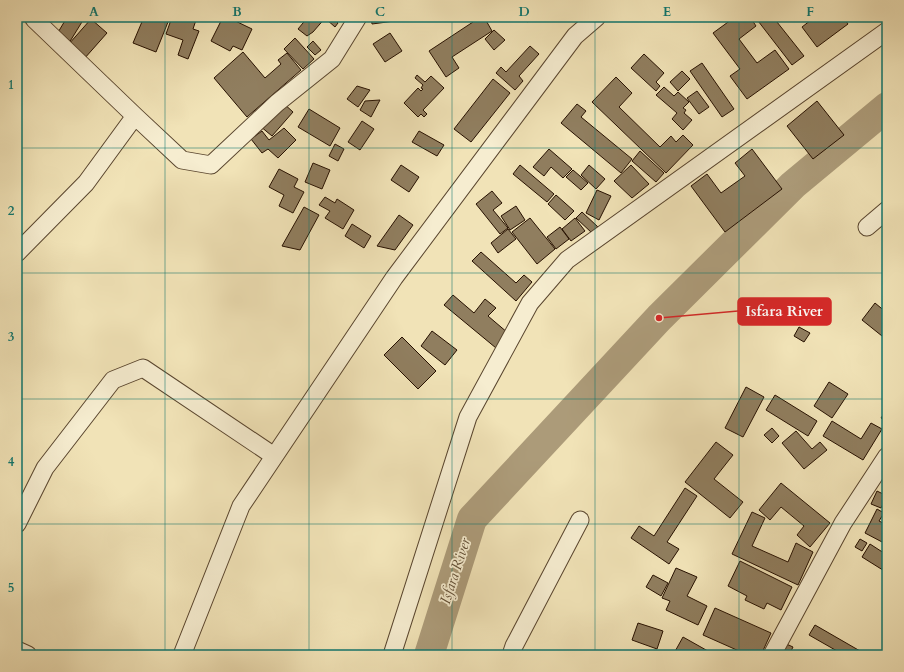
<svg xmlns="http://www.w3.org/2000/svg" width="904" height="672" viewBox="0 0 904 672" font-family="Cardo,serif">
<rect width="100%" height="100%" fill="#f1e3b7"/>
<filter id="stains"><feTurbulence type="fractalNoise" baseFrequency=".005" numOctaves="4"/><feColorMatrix values="0 0 0 0 .2 0 0 0 0 .09 0 0 0 0 .02 0 0 0 .5 -.17"/></filter>
<radialGradient id="worn" r=".72"><stop offset=".6" stop-color="#630" stop-opacity="0"/><stop offset="1" stop-color="#630" stop-opacity=".3"/></radialGradient>
<g fill="none" stroke-linecap="round" stroke-linejoin="round">
<path stroke="#ac9b79" stroke-width="30" d="M 429,655 L 472,519 L 659,318 L 793,185 L 887,107"/>
</g>
<path fill="#907e5f" stroke="#261000" d="M 62,17 L 85,17 L 69,43 L 57,34 L 66,19 Z
M 144,17 L 170,17 L 156,52 L 133,43 Z
M 172,17 L 197,17 L 193,29 L 199,31 L 188,59 L 178,55 L 183,40 L 166,34 Z
M 223,17 L 227,17 L 252,29 L 242,50 L 233,46 L 230,51 L 211,41 Z
M 308,17 L 326,17 L 313,32 L 307,36 L 298,29 Z
M 329,17 L 332,17 L 338,23 L 335,27 L 326,19 Z
M 371,17 L 417,17 L 417,18 L 372,24 Z
M 469,17 L 484,17 L 492,31 L 452,57 L 459,68 L 446,77 L 429,51 L 473,22 Z
M 521,17 L 533,17 L 528,22 Z
M 735,17 L 750,17 L 756,26 L 739,39 L 757,63 L 775,50 L 789,69 L 747,99 L 730,76 L 740,69 L 713,33 Z
M 755,17 L 773,17 L 804,56 L 792,65 Z
M 809,17 L 843,17 L 848,24 L 817,47 L 802,27 L 811,20 Z
M 91,19 L 107,33 L 84,59 L 68,45 Z
M 494,30 L 505,40 L 494,50 L 485,39 Z
M 390,33 L 402,51 L 385,62 L 373,44 Z
M 295,38 L 314,59 L 303,69 L 284,49 Z
M 313,41 L 321,50 L 315,55 L 307,47 Z
M 530,46 L 539,54 L 519,76 L 523,81 L 515,90 L 496,73 L 501,67 L 506,72 Z
M 243,52 L 265,78 L 281,64 L 278,60 L 287,53 L 301,70 L 247,117 L 214,78 Z
M 644,54 L 664,73 L 656,82 L 660,86 L 656,91 L 631,68 Z
M 702,63 L 734,109 L 722,117 L 690,71 Z
M 682,71 L 690,79 L 678,91 L 670,82 Z
M 417,75 L 425,82 L 431,76 L 444,88 L 423,110 L 427,114 L 424,117 L 421,114 L 418,117 L 404,103 L 418,88 L 421,91 L 423,89 L 421,88 L 423,85 L 415,78 Z
M 616,77 L 632,93 L 619,107 L 660,147 L 671,136 L 676,142 L 683,135 L 693,145 L 666,173 L 592,102 Z
M 493,79 L 510,93 L 471,142 L 454,129 Z
M 357,86 L 370,90 L 358,107 L 347,99 Z
M 664,87 L 674,96 L 678,92 L 689,102 L 683,108 L 686,110 L 684,113 L 692,120 L 683,130 L 672,119 L 677,113 L 656,95 Z
M 697,91 L 709,107 L 699,114 L 687,98 Z
M 380,100 L 371,117 L 360,110 L 365,101 Z
M 817,101 L 844,135 L 813,159 L 787,126 Z
M 282,102 L 293,112 L 272,136 L 260,126 Z
M 577,104 L 586,111 L 581,117 L 632,159 L 621,173 L 561,123 Z
M 309,109 L 340,128 L 330,146 L 298,127 Z
M 362,121 L 374,129 L 360,150 L 348,142 Z
M 284,128 L 296,140 L 278,158 L 268,149 L 262,153 L 251,139 L 262,131 L 269,140 Z
M 419,131 L 444,145 L 437,156 L 412,142 Z
M 335,144 L 344,149 L 338,161 L 329,156 Z
M 549,149 L 572,169 L 563,178 L 551,167 L 544,176 L 533,167 Z
M 752,149 L 782,189 L 725,232 L 691,186 L 707,174 L 721,193 L 745,176 L 735,163 Z
M 640,151 L 664,173 L 656,182 L 632,161 Z
M 313,163 L 330,170 L 322,189 L 305,182 Z
M 401,165 L 419,177 L 409,192 L 391,180 Z
M 520,165 L 554,194 L 547,202 L 513,174 Z
M 589,165 L 605,179 L 596,189 L 581,175 Z
M 631,165 L 649,184 L 632,198 L 614,181 Z
M 279,169 L 298,179 L 294,187 L 304,192 L 293,213 L 279,206 L 284,195 L 269,187 Z
M 573,170 L 588,183 L 581,190 L 566,177 Z
M 597,190 L 611,196 L 599,220 L 586,213 Z
M 492,191 L 502,203 L 493,210 L 508,228 L 500,234 L 476,204 Z
M 556,195 L 574,211 L 565,220 L 548,204 Z
M 325,197 L 335,203 L 337,199 L 354,210 L 343,229 L 325,218 L 330,211 L 319,205 Z
M 516,206 L 525,220 L 510,230 L 501,216 Z
M 304,207 L 319,215 L 300,250 L 282,246 Z
M 582,212 L 598,227 L 592,233 L 576,218 Z
M 399,215 L 413,225 L 395,250 L 377,246 Z
M 530,218 L 555,249 L 537,264 L 512,232 Z
M 575,218 L 585,231 L 571,241 L 562,229 Z
M 352,224 L 371,236 L 364,248 L 345,236 Z
M 560,227 L 569,239 L 556,249 L 547,237 Z
M 508,229 L 516,239 L 498,253 L 491,243 Z
M 481,252 L 516,283 L 524,275 L 532,282 L 516,301 L 472,261 Z
M 453,295 L 474,313 L 485,299 L 496,308 L 488,316 L 508,333 L 496,348 L 444,305 Z
M 875,303 L 887,313 L 887,340 L 862,320 Z
M 799,327 L 810,333 L 804,342 L 794,336 Z
M 432,331 L 457,350 L 445,365 L 421,346 Z
M 402,337 L 436,371 L 418,389 L 384,355 Z
M 829,382 L 848,394 L 832,418 L 814,406 Z
M 746,387 L 764,397 L 743,437 L 725,428 Z
M 775,395 L 817,421 L 808,436 L 766,410 Z
M 887,409 L 887,422 L 881,418 Z
M 832,421 L 861,439 L 871,423 L 882,429 L 863,460 L 823,436 Z
M 772,428 L 779,436 L 772,443 L 764,435 Z
M 796,431 L 812,449 L 820,442 L 827,450 L 804,469 L 782,443 Z
M 716,442 L 733,455 L 714,479 L 743,502 L 730,518 L 685,482 Z
M 781,483 L 830,523 L 810,547 L 797,535 L 804,526 L 781,507 L 770,520 L 759,510 Z
M 685,488 L 697,496 L 667,542 L 679,549 L 669,564 L 631,538 L 639,526 L 654,536 Z
M 877,491 L 887,496 L 881,508 L 871,504 Z
M 877,509 L 884,513 L 879,521 L 887,525 L 887,538 L 884,543 L 865,533 Z
M 752,512 L 765,518 L 752,546 L 788,562 L 796,543 L 813,552 L 798,585 L 732,554 Z
M 860,539 L 867,543 L 862,551 L 855,547 Z
M 870,544 L 887,555 L 886,572 L 862,557 Z
M 740,561 L 792,587 L 781,610 L 767,603 L 764,609 L 745,600 L 747,596 L 728,586 Z
M 676,568 L 697,577 L 687,596 L 707,606 L 698,625 L 666,610 L 670,601 L 662,598 Z
M 653,575 L 668,583 L 661,596 L 646,587 Z
M 715,608 L 771,633 L 761,655 L 748,655 L 703,635 Z
M 638,623 L 663,631 L 657,649 L 632,640 Z
M 815,625 L 867,655 L 844,655 L 809,635 Z
M 683,637 L 715,655 L 673,655 Z
M 782,642 L 793,647 L 789,655 L 776,655 Z
M 885,646 L 887,647 L 887,655 L 880,655 Z
M 653,651 L 662,655 L 651,655 Z"/>
<g fill="none" stroke-linecap="round" stroke-linejoin="round">
<g stroke="#59452e" stroke-width="19">
<path id="street" d="M 34,17 L 34,19 L 135,116 L 182,160 L 211,165 L 277,103 L 332,59 L 358,17
M 867,227 L 887,210
M 17,253 L 86,183 L 135,116
M 17,524 L 45,468 L 113,380 L 143,368 L 274,456
M 17,650 L 28,655
M 182,655 L 241,506 L 394,278 L 575,36 L 597,17
M 392,655 L 468,417 L 530,303 L 567,260 L 887,31
M 511,655 L 514,646 L 580,520
M 772,655 L 843,523 L 887,456"/>
</g>
<use href="#street" stroke="#f6edd0" stroke-width="17"/>
</g>
<path fill="none" stroke="#0f766e" stroke-width="1" stroke-opacity="0.55" d="M 165,17 L 165,655M 309,17 L 309,655M 452,17 L 452,655M 595,17 L 595,655M 739,17 L 739,655M 17,148 L 887,148M 17,273 L 887,273M 17,399 L 887,399M 17,524 L 887,524"/>
<g text-anchor="middle" stroke-width="3.5" stroke-linejoin="round" paint-order="stroke">
<g font-size="15" font-style="italic" fill="#624f36" stroke="#f6edd0">
<text transform="translate(455 571) rotate(-72)" y="5">Isfara River</text>
</g>
</g>
<path fill="none" stroke="#d62828" stroke-width="1.5" d="M659 318L738 311"/>
<circle fill="#d62828" stroke="#f6edd0" stroke-width="1.5" cx="659" cy="318" r="4"/>
<rect fill="#d62828" stroke="#d62828" stroke-width="1.5" x="738" y="298" width="93" height="27" rx="4"/>
<g font-size="15" text-anchor="middle" font-weight="bold" fill="#fff">
<text x="784" y="316">Isfara River</text>
</g>
<rect width="904" height="672" fill="none" stroke="#f1e3b7" stroke-width="44"/>
<rect x="22" y="22" width="860" height="628" fill="none" stroke="#0f766e" stroke-width="1.5"/>
<g font-size="13" text-anchor="middle" font-weight="bold" fill="#0f766e">
<text x="94" y="16">A</text>
<text x="237" y="16">B</text>
<text x="380" y="16">C</text>
<text x="524" y="16">D</text>
<text x="667" y="16">E</text>
<text x="810" y="16">F</text>
<text x="11" y="89">1</text>
<text x="11" y="215">2</text>
<text x="11" y="341">3</text>
<text x="11" y="466">4</text>
<text x="11" y="592">5</text>
</g>
<rect width="100%" height="100%" filter="url(#stains)"/>
<rect width="100%" height="100%" fill="url(#worn)"/>
</svg>
